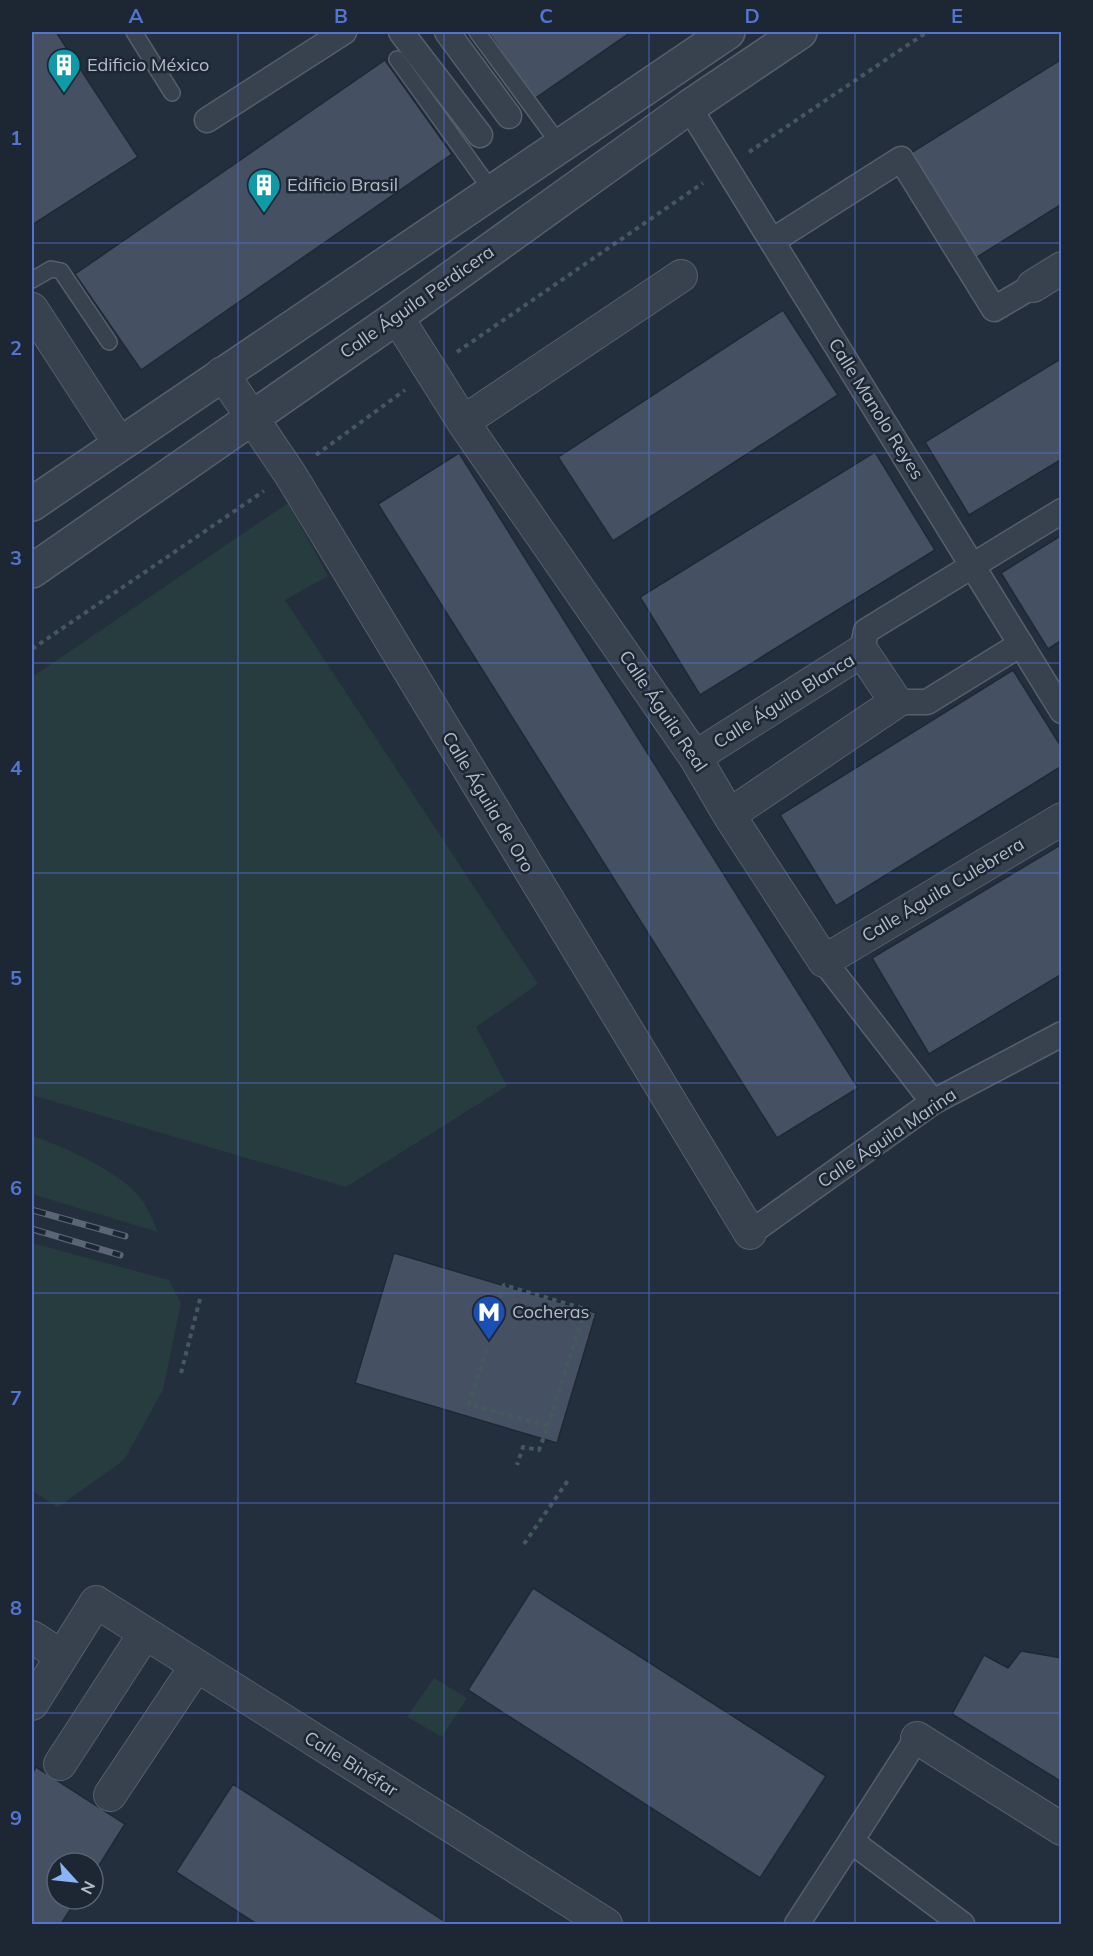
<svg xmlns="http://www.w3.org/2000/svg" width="1093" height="1956" viewBox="0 0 1093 1956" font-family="Mulish,sans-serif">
<rect width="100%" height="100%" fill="#242f3e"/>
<path fill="#263c3f" d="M 288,503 L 328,576 L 285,600 L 538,984 L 476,1027 L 507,1086 L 346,1187 L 32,1095 L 32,677 Z
M 32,1136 C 61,1145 123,1173 141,1199 C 148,1208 153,1221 158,1232 L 32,1194 Z
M 32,1243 L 169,1280 L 181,1303 L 163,1390 L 124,1460 L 58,1507 L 32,1491 Z
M 434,1678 L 467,1698 L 442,1737 L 407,1717 Z"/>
<path fill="#455162" stroke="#1f2835" stroke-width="1.5" d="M 32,32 L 56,32 L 138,157 L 32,225 Z
M 488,32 L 631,32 L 534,99 Z
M 1062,59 L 1062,204 L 966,264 L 901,159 Z
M 385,60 L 452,154 L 141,370 L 75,274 Z
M 783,310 L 838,395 L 613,541 L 558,457 Z
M 1062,358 L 1062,459 L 969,515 L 925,442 Z
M 875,452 L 935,550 L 700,695 L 640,597 Z
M 459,453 L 858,1088 L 777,1138 L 378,504 Z
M 1062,535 L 1062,640 L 1048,649 L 1001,573 Z
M 1013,670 L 1062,748 L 1062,766 L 836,906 L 780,815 Z
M 1062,844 L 1062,974 L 929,1054 L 872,958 Z
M 394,1253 L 596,1313 L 557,1443 L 355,1383 Z
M 533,1588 L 826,1776 L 760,1878 L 468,1690 Z
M 1021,1651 L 1062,1658 L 1062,1782 L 952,1714 L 984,1655 L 1008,1668 Z
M 36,1767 L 125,1824 L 93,1875 L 93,1863 L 57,1863 L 57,1899 L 77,1899 L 61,1924 L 32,1924 L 32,1774 Z
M 233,1784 L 449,1924 L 257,1924 L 176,1872 Z"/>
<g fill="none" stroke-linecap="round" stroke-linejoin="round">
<g stroke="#565f6c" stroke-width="18">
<path id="service" d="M 134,32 L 172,93
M 477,32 L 560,145
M 397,59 L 492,191
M 32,280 L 51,269 L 61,271 L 109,342"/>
</g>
<g stroke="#565f6c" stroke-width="27">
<path id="pedestrian" d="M 401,32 L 480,135
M 447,32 L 509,116
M 689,107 L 1062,711
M 207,120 L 344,32
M 772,241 L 901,159 L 994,309 L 1033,286
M 862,651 L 866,631 L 1062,511
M 896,702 L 927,702 L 1021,644
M 824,961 L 933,1102
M 750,1233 L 933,1102 L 1062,1034
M 851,1841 L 917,1738
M 797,1924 L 851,1841 L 962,1924"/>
</g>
<g stroke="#565f6c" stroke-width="34">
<path id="minor" d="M 1033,286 L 1062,268
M 32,309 L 119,443
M 397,317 L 463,422 L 695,757 L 729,815 L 824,961 L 1062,819
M 222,373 L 290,474 L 750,1233
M 463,422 L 681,276
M 695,757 L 862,651 L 896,702 L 729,815
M 32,1637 L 60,1655
M 32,1704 L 96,1602 L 606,1924
M 917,1738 L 1062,1829
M 60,1764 L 145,1633
M 110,1795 L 196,1666"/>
</g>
<g stroke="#565f6c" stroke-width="36">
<path id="tertiary" d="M 32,504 L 728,32
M 32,571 L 397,317 L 689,107 L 800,32"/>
</g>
<path stroke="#44595c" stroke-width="4" stroke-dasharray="4.5 4.5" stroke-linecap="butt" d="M 749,152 L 927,32
M 457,352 L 703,183
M 316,455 L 405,390
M 32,649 L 264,491
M 491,1332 L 504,1285 L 585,1309 L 548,1426
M 487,1349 L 469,1404 L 548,1426 L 539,1450 L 523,1447 L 517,1465
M 181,1373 L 201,1295
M 524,1544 L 569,1479"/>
<use href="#service" stroke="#38414e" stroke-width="15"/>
<use href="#pedestrian" stroke="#38414e" stroke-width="24"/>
<use href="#minor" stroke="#38414e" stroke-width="32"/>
<use href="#tertiary" stroke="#38414e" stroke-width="33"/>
<g stroke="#5a6575" stroke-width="7">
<path id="rail" d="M 32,1210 L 125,1236
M 32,1229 L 120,1255"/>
</g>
<use href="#rail" stroke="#1d2633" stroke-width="4.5" stroke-dasharray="14" stroke-linecap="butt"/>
</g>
<path fill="none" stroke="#5274d3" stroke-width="1.5" stroke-opacity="0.55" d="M 238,32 L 238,1924M 444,32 L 444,1924M 649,32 L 649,1924M 855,32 L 855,1924M 32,243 L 1062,243M 32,453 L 1062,453M 32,663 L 1062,663M 32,873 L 1062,873M 32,1083 L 1062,1083M 32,1293 L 1062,1293M 32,1503 L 1062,1503M 32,1713 L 1062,1713"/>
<defs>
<g id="building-pin" transform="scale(1.725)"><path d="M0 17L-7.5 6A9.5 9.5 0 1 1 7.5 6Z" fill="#0f9aa8" stroke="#1d2633"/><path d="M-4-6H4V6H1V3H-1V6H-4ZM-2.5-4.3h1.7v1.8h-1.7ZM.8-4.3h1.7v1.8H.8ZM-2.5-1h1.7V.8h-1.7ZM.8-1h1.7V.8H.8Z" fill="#fff"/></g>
<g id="metro-pin" transform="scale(1.725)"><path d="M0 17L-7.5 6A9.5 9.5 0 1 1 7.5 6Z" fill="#1a4fb4" stroke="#1d2633"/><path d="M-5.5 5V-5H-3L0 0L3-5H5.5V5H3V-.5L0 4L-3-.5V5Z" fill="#fff"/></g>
</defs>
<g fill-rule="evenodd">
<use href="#building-pin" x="64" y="65"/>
<use href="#building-pin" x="264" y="185"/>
<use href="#metro-pin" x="489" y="1312"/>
</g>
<g text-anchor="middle" stroke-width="5" stroke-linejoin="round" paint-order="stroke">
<g font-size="18" fill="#b4bcc9" stroke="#1d2633" text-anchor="start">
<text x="87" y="71">Edificio México</text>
<text x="287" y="191">Edificio Brasil</text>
<text x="512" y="1318">Cocheras</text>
</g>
<g font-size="18" fill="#b4bcc9" stroke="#1d2633">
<text transform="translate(417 302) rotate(-35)" y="6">Calle Águila Perdicera</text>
<text transform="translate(876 409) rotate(58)" y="6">Calle Manolo Reyes</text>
<text transform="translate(784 701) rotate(-32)" y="6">Calle Águila Blanca</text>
<text transform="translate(663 711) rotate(56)" y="6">Calle Águila Real</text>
<text transform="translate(488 802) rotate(59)" y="6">Calle Águila de Oro</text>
<text transform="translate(943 890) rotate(-31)" y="6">Calle Águila Culebrera</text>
<text transform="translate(887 1138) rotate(-34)" y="6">Calle Águila Marina</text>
<text transform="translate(351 1764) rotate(32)" y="6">Calle Binéfar</text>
</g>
</g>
<rect width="1093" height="1956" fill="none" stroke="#1d2633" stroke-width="66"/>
<g transform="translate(75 1881) rotate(117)"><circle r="28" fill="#1d2633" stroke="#59626f" stroke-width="1.5"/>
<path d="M0-4.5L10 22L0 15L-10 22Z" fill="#8ab4f8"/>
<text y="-9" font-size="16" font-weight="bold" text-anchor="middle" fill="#b4bcc9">N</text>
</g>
<rect x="33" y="33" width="1027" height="1890" fill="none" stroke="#5274d3" stroke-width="2"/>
<g font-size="20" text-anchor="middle" font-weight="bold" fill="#5274d3">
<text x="136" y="23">A</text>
<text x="341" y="23">B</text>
<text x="546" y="23">C</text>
<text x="752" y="23">D</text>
<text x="957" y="23">E</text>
<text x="16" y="145">1</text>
<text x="16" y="355">2</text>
<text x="16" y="565">3</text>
<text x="16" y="775">4</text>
<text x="16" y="985">5</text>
<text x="16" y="1195">6</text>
<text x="16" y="1405">7</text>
<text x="16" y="1615">8</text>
<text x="16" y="1825">9</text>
</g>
</svg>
